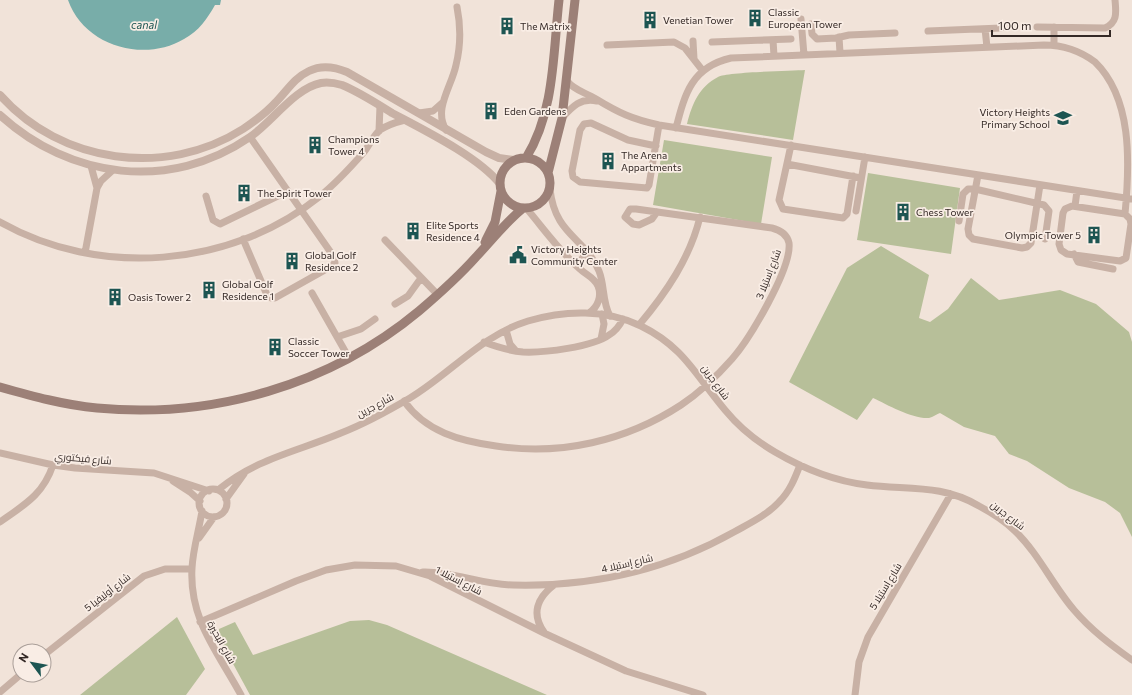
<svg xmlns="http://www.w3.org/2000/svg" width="1132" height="695" viewBox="0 0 1132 695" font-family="Commissioner,Cairo,sans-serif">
<rect width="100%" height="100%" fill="#f1e3d9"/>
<path fill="#b7bf99" d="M 805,70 L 793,140 L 687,124 C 692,104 699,87 718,77 C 726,72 791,71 805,70 Z
M 664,140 L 772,157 L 761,224 L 653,205 Z
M 868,173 L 960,188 L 951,254 L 857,240 Z
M 881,246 L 929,275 L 919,318 L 930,322 L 948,309 L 971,278 L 999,300 L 1060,290 L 1096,304 L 1129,332 L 1132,342 L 1132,537 L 1120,513 L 1105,502 L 1069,488 L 1027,461 L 1009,454 L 995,436 L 964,427 L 940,413 C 937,414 933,417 929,418 C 912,419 888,405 873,398 L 857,420 L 789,382 L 847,268 Z
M 177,617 L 205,669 L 186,695 L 80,695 Z
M 369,620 L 387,625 L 547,695 L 250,695 L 219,638 L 219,629 L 235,622 L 253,655 L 350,621 Z"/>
<path fill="#78ada9" d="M 68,0 L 221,0 L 220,5 L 215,5 C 207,19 199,31 184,39 C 144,63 84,46 68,0 Z"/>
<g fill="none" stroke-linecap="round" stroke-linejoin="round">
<path stroke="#c8b1a5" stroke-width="7" d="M 801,19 L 804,55
M 811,24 L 812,34 L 817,39 L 836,38 L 849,35 L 895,33
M 1037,27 L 1105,28 C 1118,22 1116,12 1115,0
M 985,29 L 987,47
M 928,31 L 1001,28
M 839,37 L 840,53
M 773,40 L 774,56
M 693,41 L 694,59
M 712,42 L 791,39
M 607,45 L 674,42 L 685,48 L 703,71
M 1054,45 L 1054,27
M 567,81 C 575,91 585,92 596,99 C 619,113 632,119 659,125 L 1132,199
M 419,113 L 433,111 L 442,103
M 562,118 C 572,107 581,97 597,101
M 676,128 C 685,93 692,67 731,58 L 1044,45 C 1063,45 1079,50 1095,62 C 1132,98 1130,161 1125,214
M 446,130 C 433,109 452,86 456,65 C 461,45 461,27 457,7
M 379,131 L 380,106
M 791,145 L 779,200 L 783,209 L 843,218 L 847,214 L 853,176
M 656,146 L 628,140 L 591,123 L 584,124 L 580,130 L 572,171 L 573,177 L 580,182 L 647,188 L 649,185 L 659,125
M 787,164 L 861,178
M 978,175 L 968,229 L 969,235 L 973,239 L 1022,248 L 1027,247 L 1031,243 L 1040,185
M 97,188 L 101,181 L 113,170
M 550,189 C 555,236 585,237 599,271 C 605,286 602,302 610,316
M 206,196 L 213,220 L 220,224 L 288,191
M 1072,206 L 1125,214 L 1130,219 L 1131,224 L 1126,258 L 1120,261 L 1067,254 L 1061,250 L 1059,244 L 1063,213 L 1065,209 Z
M 1075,206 L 1077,191
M 527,209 C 544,229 559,251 580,269 C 586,275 594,277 598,286 C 602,296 598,307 589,313
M 856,211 L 865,157
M 959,221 L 963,194 L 968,189 L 975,189 L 1044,205 L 1049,211 L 1045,239
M 0,222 C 99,278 230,268 319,197 C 335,184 350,168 364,152 C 369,146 373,136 380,130 C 387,125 397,122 405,120
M 243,239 L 267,295 L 271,298 L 275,298 L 332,266 L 335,263 L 334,257 L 250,137
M 385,240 L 438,295
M 85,253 L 97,188 L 91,166
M 1074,254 L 1078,262 L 1113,269
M 574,264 L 582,259 L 586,252
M 312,293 L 349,358
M 395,304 L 408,296 L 421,278
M 639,325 C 666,293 690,258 700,217
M 506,330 L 510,344 L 516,351
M 337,337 L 361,329 L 375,319
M 601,339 L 604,324 L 602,314
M 484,342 C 497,347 510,351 523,352 C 543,353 593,347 609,335 C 616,331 620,325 623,319
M 404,401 C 426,432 460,441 496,446 C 560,456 626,441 681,405 C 699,393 717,376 732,359 C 749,340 792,268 789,243 C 787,234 780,230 772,228 L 636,209 L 630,209 L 625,217 L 633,224 L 639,225 L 652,219 L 657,212
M 0,453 L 53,465 L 75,468 L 154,473 L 209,491
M 173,481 L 190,492 L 200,501
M199 503a14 14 0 1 1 28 0a14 14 0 1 1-28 0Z
M 218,490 C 257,458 296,452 341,433 C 364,424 388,411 410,398 C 450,374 482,335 528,321 C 565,310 606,309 641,326 C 684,347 696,376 725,410 C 739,427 756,441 775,452 C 804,469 834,481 867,485 C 908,490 942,484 979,506 C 992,513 1005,521 1015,531 C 1039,554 1053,586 1074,610 C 1091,630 1111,645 1132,660
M 226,499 L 244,474
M 202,511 C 199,530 193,549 192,568 C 189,620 218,652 241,695
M 0,522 C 24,505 43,495 53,465
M 199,538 L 214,517
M 423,572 C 453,571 482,585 513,585 C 592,587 665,571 734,532 C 750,523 767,515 779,502 C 790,491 795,478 800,465
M 200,622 L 296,581 L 326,570 L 355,565 L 396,566 L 430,576 L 546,634 L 626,671 L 703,695
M 544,632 C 531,614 537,598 554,585
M 44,655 L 144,576 L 165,569 L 192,569
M 0,692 L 20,675
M 855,695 L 859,662 L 868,637 L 951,494"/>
<path stroke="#c8b1a5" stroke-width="8" d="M 0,95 C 61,164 166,178 243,129 C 255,121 267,112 276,102 C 287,91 294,78 309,71 C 321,65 335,67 347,72 L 486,152 L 499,158 L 514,160
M 0,115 C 70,179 170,192 250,137 C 272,122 295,88 321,83 C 328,82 335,83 342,85 C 359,92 376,103 392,113 C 424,130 479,157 500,184"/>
<path stroke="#9c8077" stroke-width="9" d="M500 183a25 25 0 1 1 50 0a25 25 0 1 1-50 0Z
M 526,158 C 555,111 553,53 559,0
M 548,173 L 562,118 L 575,0
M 485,242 L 495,222 L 501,191
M 0,387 C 32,396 64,405 97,408 C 213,419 330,385 419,311 C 439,294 459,276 476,257 C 492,240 505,223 522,209"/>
</g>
<defs>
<g id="building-bare" transform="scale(1.38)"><path d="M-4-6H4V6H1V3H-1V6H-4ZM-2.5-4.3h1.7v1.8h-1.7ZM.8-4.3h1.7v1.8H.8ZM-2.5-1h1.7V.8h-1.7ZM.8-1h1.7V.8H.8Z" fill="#1d5552" stroke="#f9ede5" stroke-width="2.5" paint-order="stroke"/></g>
<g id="school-bare" transform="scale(1.38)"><path d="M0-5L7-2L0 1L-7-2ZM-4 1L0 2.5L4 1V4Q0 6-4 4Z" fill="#1d5552" stroke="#f9ede5" stroke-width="2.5" paint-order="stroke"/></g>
<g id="civic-bare" transform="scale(1.38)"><path d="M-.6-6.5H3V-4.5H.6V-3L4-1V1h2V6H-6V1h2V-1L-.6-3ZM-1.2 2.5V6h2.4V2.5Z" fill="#1d5552" stroke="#f9ede5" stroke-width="2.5" paint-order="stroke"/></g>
</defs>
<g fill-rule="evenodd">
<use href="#building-bare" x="755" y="18"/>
<use href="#building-bare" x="650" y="20"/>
<use href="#building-bare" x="507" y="26"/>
<use href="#building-bare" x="491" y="111"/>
<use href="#school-bare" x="1063" y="118"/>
<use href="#building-bare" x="315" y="145"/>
<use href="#building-bare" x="608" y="161"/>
<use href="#building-bare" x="244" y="193"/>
<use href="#building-bare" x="903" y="212"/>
<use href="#building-bare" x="413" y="231"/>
<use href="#building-bare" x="1094" y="235"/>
<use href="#civic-bare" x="518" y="255"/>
<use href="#building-bare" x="292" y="261"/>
<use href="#building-bare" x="209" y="290"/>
<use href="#building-bare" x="115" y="297"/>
<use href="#building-bare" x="275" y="347"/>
</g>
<g text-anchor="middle" stroke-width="3.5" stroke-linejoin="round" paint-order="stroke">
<g font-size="10" fill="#342926" stroke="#f9ede5" text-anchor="start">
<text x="768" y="16">Classic<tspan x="768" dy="12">European Tower</tspan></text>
<text x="663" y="24">Venetian Tower</text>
<text x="520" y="30">The Matrix</text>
<text x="504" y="115">Eden Gardens</text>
<text x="1050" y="116" text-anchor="end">Victory Heights<tspan x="1050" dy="12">Primary School</tspan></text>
<text x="328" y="143">Champions<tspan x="328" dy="12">Tower 4</tspan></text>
<text x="621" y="159">The Arena<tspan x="621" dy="12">Appartments</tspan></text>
<text x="257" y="197">The Spirit Tower</text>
<text x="916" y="216">Chess Tower</text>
<text x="426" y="229">Elite Sports<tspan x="426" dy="12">Residence 4</tspan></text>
<text x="1081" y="239" text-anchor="end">Olympic Tower 5</text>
<text x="531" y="253">Victory Heights<tspan x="531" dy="12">Community Center</tspan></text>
<text x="305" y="259">Global Golf<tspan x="305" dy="12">Residence 2</tspan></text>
<text x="222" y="288">Global Golf<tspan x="222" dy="12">Residence 1</tspan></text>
<text x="128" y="301">Oasis Tower 2</text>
<text x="288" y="345">Classic<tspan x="288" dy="12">Soccer Tower</tspan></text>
</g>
<g font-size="10" fill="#342926" stroke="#f9ede5">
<text transform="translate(768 274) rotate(-69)" y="4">شارع إستيلا 3</text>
<text transform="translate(716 382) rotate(54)" y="4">شارع جرين</text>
<text transform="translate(375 405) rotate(-28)" y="4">شارع جرين</text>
<text transform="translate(83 458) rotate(5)" y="4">شارع فيكتوري</text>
<text transform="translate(1008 515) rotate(38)" y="4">شارع جرين</text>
<text transform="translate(627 563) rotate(-13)" y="4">شارع إستيلا 4</text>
<text transform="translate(459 580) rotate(27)" y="4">شارع إستيلا 1</text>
<text transform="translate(885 586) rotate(-59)" y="4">شارع إستيلا 5</text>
<text transform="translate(107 592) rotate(-38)" y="4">شارع أوليفيا 5</text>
<text transform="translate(222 642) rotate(61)" y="4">شارع البحيرة</text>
</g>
<g font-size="11" font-style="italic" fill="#1d5552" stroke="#f9ede5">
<text x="144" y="29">canal</text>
</g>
</g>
<g transform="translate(32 663) rotate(302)"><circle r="19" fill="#f9ede5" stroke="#aa9f99"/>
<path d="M0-3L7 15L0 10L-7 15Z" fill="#1d5552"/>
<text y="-6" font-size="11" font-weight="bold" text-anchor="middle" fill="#342926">N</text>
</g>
<path d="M992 30v6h118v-6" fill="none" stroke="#342926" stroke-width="2"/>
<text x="998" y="30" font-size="12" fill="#342926" stroke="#f9ede5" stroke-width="3" paint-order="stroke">100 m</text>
</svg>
